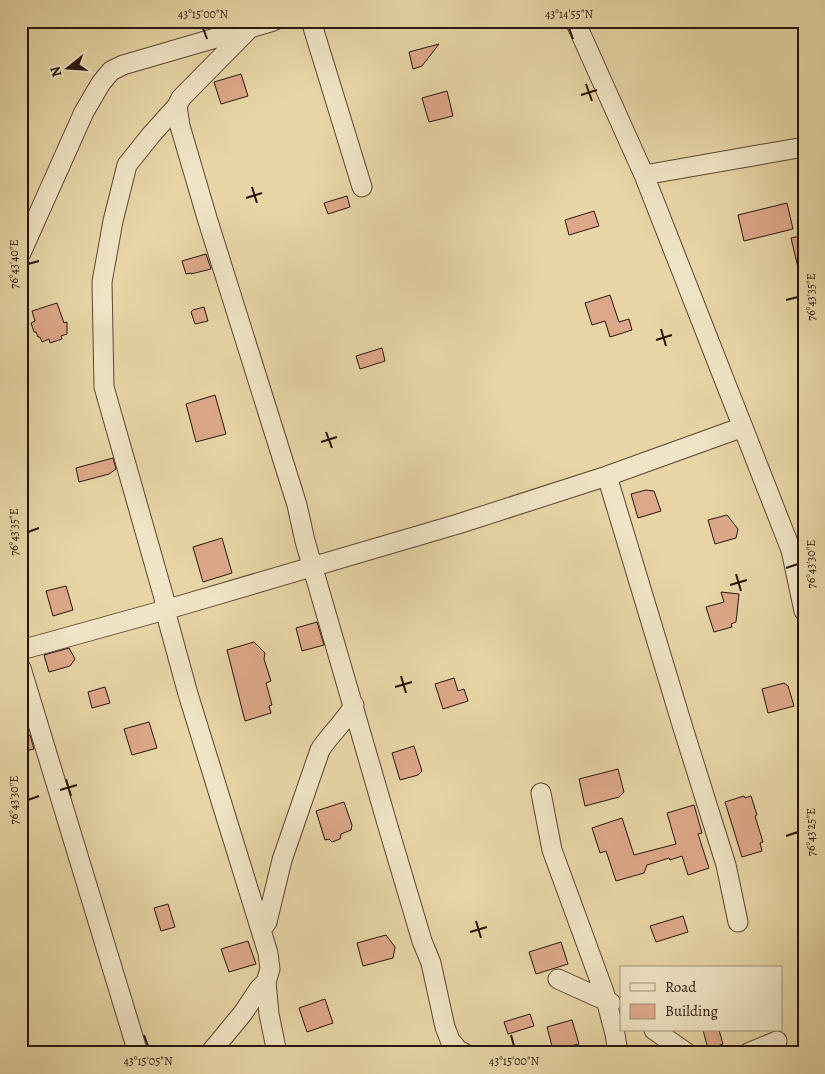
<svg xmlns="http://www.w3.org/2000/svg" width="825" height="1074" viewBox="0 0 825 1074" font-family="Alegreya,serif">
<rect width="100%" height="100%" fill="#e7d5a6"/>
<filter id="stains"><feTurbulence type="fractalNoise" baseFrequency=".004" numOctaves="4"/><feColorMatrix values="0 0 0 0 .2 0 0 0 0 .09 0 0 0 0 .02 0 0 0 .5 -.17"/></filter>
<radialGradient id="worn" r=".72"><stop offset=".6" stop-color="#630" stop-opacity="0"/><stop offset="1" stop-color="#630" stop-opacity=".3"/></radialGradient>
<path fill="#dda889" stroke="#28160c" d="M 439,44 L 422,66 L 413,69 L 409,52 Z
M 241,74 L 248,96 L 221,104 L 214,82 Z
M 447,91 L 453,116 L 429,122 L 422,98 Z
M 347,196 L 350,207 L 328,214 L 324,203 Z
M 787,203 L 793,229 L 744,241 L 738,215 Z
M 594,211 L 599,226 L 569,235 L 565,220 Z
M 804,235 L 804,272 L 799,272 L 791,238 Z
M 206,254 L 211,269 L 191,274 L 191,273 L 186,274 L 182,261 Z
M 610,295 L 619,322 L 629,319 L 632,330 L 610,337 L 605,321 L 592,325 L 585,303 Z
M 57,303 L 64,323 L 67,322 L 67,334 L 61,336 L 62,339 L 50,343 L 49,339 L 42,342 L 40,337 L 38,337 L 36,332 L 34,332 L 31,323 L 35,321 L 32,311 Z
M 204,307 L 208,321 L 195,324 L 191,312 L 193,310 Z
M 382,348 L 385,361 L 360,369 L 356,356 Z
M 215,395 L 226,434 L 196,442 L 186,404 Z
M 113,458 L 116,469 L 109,474 L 79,482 L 76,468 Z
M 646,490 L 654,491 L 661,511 L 638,518 L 631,494 Z
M 727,515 L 738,529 L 736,538 L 715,544 L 708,520 Z
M 222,538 L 232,573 L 203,582 L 193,547 Z
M 66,586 L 73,610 L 53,616 L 46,591 Z
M 721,592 L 739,594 L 736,622 L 731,624 L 732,627 L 714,632 L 706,607 L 724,602 Z
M 317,622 L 324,645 L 302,651 L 296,628 Z
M 254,642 L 265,653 L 264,659 L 271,681 L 266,683 L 272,705 L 269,706 L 271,713 L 245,721 L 227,650 Z
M 69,648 L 75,659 L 70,666 L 49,672 L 44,655 Z
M 454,678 L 458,691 L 464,689 L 468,701 L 443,709 L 435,684 Z
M 784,683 L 788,686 L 794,706 L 768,713 L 762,689 Z
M 105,687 L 110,703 L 92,708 L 88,692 Z
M 149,722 L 157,748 L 132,755 L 124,729 Z
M 30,735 L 34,749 L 21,752 L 21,737 Z
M 414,746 L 422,771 L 418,775 L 400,780 L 392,753 Z
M 618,769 L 624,792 L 619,797 L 585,806 L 579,779 Z
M 744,796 L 745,798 L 751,796 L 757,815 L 755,816 L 763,842 L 760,843 L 762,851 L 742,857 L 725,802 Z
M 344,802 L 352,825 L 351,830 L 341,834 L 340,839 L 332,842 L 329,839 L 325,840 L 316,811 Z
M 694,805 L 702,833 L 698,834 L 709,868 L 688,875 L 682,856 L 670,860 L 669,858 L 647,865 L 644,873 L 616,881 L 606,851 L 600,853 L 592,828 L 622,818 L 634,855 L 676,844 L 667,813 Z
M 168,904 L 175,927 L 161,931 L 154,908 Z
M 683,916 L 688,932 L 656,942 L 650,926 Z
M 386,935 L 395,947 L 393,958 L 363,966 L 357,943 Z
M 248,941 L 256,964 L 229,972 L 221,949 Z
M 561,942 L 568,964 L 536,974 L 529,952 Z
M 325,999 L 333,1023 L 307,1032 L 299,1008 Z
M 530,1014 L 534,1026 L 508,1034 L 504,1022 Z
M 572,1020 L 579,1044 L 553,1050 L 547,1027 Z
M 703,1030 L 719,1030 L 723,1044 L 708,1049 Z"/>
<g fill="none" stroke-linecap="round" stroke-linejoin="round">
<g stroke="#584632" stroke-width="21">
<path id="minor" d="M 311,21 L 362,187
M 575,21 L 644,175 L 791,550 L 804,611
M 250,28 L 181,98 L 177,106 L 180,126 L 207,218 L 297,505 L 305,541 L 389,830 L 422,941 L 431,963 L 445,1027 L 450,1040 L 458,1050 L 464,1053
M 177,106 L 151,135 L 127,165 L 113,221 L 102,282 L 104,387 L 164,598 L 165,610 L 188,694 L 268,953 L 270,969 L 266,982 L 269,1014 L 277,1053
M 644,175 L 804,147
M 21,253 L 84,112 L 101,83 L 111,71 L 123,65 L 274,21
M 607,476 L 683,728 L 726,865 L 738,922
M 21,650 L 165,610 L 458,524 L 607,476 L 743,427
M 21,668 L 138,1053
M 541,793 L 552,850 L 604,992 L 615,1034 L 618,1053
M 262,929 L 267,922 L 282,860 L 320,750 C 330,734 345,722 354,705
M 558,979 L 611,1003
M 654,1030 L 687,1053
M 210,1053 L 243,1013 L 259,989 L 266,982
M 748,1053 L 777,1041"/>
</g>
<use href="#minor" stroke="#efe4c5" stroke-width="19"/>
</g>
<path fill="none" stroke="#28160c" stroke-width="2" d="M 203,28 L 207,39M 569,28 L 573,39M 586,84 L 592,101M 581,95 L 597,90M 252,187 L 257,203M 246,198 L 262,193M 28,264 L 39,261M 786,300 L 798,297M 661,329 L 666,346M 656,340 L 672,335M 326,432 L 332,448M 321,442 L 337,437M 28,532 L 39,528M 786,568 L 798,564M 736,574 L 741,591M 730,585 L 747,580M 401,676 L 406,693M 395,687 L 412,682M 66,779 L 71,796M 60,790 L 77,785M 28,800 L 39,796M 786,836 L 798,832M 476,921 L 481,938M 470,932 L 487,927M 144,1035 L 148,1046M 511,1035 L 514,1046"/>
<rect width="825" height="1074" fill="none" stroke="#e7d5a6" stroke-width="55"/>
<rect x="620" y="966" width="162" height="65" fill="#efe4c5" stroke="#9f927b"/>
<rect x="630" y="983" width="25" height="8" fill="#efe4c5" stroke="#9f927b"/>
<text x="665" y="992" font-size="15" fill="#28160c">Road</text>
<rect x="630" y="1004" width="25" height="15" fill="#dda889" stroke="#9f927b"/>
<text x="665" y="1016" font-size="15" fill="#28160c">Building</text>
<g transform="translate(68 68) rotate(253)" stroke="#efe4c5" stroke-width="4" paint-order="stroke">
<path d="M0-4L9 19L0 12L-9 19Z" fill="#28160c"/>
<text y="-8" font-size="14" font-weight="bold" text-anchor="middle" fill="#28160c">N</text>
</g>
<rect x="28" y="28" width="770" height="1018" fill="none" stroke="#28160c" stroke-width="2"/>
<g font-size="12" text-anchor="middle" fill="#28160c">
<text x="203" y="18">43°15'00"N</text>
<text x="569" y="18">43°14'55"N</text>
<text transform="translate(14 264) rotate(-90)" y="4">76°43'40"E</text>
<text transform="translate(811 297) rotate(-90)" y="4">76°43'35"E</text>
<text transform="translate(14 532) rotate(-90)" y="4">76°43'35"E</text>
<text transform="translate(811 564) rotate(-90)" y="4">76°43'30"E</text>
<text transform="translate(14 800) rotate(-90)" y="4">76°43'30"E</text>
<text transform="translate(811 832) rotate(-90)" y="4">76°43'25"E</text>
<text x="148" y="1065">43°15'05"N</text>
<text x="514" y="1065">43°15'00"N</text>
</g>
<rect width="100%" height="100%" filter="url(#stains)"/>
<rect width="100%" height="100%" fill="url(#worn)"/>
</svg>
